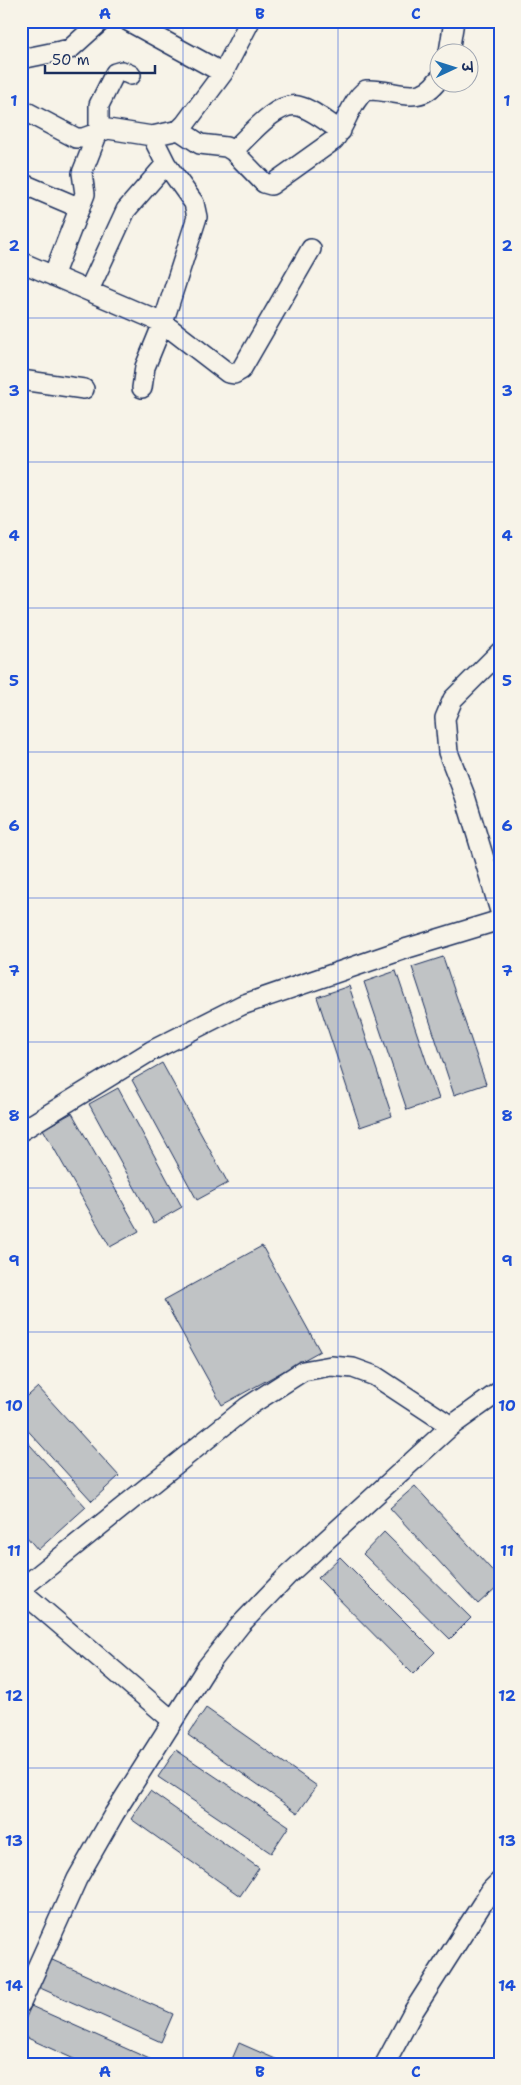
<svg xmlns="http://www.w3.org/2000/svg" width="521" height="2085" viewBox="0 0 521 2085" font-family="'Shantell Sans','Playpen Sans Deva',sans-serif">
<rect width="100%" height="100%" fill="#f7f3e8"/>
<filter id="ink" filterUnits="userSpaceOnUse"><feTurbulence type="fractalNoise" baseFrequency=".02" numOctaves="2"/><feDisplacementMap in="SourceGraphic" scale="10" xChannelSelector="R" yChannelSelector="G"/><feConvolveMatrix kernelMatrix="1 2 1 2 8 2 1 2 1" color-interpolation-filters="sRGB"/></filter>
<g filter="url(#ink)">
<path fill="#c0c3c5" stroke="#1b2f5e" d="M 443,957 L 486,1084 L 454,1095 L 412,967 Z
M 396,971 L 439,1099 L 407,1110 L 364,982 Z
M 349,986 L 392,1116 L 360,1127 L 317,997 Z
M 162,1063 L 228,1183 L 197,1200 L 132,1080 Z
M 118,1088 L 182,1207 L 154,1223 L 89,1104 Z
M 72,1113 L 139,1231 L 110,1247 L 43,1129 Z
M 262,1246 L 320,1351 L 222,1405 L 164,1300 Z
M 38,1387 L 119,1476 L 92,1501 L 21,1423 L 21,1402 Z
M 21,1435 L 86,1507 L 38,1550 L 21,1530 Z
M 415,1486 L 500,1579 L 500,1584 L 478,1604 L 390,1508 Z
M 384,1532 L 471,1618 L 450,1639 L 363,1554 Z
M 340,1557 L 435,1652 L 413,1674 L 318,1578 Z
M 206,1708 L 317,1786 L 298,1813 L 188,1735 Z
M 176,1750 L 289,1826 L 271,1853 L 158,1777 Z
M 150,1791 L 259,1868 L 240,1896 L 131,1819 Z
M 50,1959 L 173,2014 L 161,2042 L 38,1987 Z
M 31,2006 L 154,2061 L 152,2064 L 85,2064 L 21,2035 L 21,2029 Z
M 239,2043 L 287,2064 L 230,2064 Z
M 21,2055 L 40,2064 L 21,2064 Z"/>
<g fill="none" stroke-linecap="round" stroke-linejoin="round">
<g stroke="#1b2f5e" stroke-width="22">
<path id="minor" d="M 128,21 L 223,73
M 449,52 L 454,21
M 21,59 L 70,49 L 101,21
M 21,109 L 76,138 L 83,138 L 108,129 L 152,136 L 179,130 L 185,124 L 223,73 L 250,21
M 179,130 L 200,144 L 226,147 L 233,151 L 264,183 L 271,185 L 334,140 C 346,125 351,101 366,90 C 393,88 419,108 438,80
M 233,151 C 248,137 277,101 298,106 C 312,109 328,123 341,131
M 21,183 L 80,208
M 21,262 L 163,323 L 228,373 L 234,374 L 241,370 L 311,249
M 53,276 L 85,194 L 82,173 L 99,130 L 99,105 L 115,73 L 122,71 L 131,75
M 89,290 L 126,210 L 166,164
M 21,380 L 84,389
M 142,388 L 145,367 L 163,323 L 197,217 L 194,203 L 166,164 L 152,136
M 500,652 L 453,699 L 445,718 L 448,752 L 465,796 L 500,911
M 21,1131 L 151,1051 L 242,1005 L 408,948 L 500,920
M 21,1589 L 247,1407 L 303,1371 L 331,1366 L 353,1368 L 375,1376 L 451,1426
M 21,1591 L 173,1721
M 21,2003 L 77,1879 L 114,1814 L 207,1667 L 241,1624 L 288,1575 L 451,1426 L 500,1391
M 385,2064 L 413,2012 L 491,1890 L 500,1881"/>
</g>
<use href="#minor" stroke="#f7f3e8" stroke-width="19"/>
</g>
</g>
<path fill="none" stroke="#1d4ed8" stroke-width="1" stroke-opacity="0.55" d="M 183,21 L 183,2064M 338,21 L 338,2064M 21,172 L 500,172M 21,318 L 500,318M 21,462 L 500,462M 21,608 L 500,608M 21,752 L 500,752M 21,898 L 500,898M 21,1042 L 500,1042M 21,1188 L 500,1188M 21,1332 L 500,1332M 21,1478 L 500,1478M 21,1622 L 500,1622M 21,1768 L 500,1768M 21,1912 L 500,1912"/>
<rect width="521" height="2085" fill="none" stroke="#f7f3e8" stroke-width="55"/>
<g transform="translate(454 68) rotate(86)"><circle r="24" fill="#f7f3e8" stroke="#9fa5b1"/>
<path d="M0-4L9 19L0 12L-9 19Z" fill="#1f6fb2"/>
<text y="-8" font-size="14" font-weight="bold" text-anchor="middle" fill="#1b2f5e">उ</text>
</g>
<path d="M45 65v8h110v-8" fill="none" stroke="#1b2f5e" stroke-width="2.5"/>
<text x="52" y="65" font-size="15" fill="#1b2f5e" stroke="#f7f3e8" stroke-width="4" paint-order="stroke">50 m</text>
<rect x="28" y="28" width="466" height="2030" fill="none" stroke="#1d4ed8" stroke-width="2"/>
<g font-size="16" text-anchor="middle" font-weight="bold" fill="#1d4ed8">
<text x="105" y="19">A</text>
<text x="260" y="19">B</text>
<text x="416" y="19">C</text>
<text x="14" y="106">1</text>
<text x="507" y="106">1</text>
<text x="14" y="251">2</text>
<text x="507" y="251">2</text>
<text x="14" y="396">3</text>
<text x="507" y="396">3</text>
<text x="14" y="541">4</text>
<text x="507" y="541">4</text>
<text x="14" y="686">5</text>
<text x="507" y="686">5</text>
<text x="14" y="831">6</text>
<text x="507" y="831">6</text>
<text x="14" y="976">7</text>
<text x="507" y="976">7</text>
<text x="14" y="1121">8</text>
<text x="507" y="1121">8</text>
<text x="14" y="1266">9</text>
<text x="507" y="1266">9</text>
<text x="14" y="1411">10</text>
<text x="507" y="1411">10</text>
<text x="14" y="1556">11</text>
<text x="507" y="1556">11</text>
<text x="14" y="1701">12</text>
<text x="507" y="1701">12</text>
<text x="14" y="1846">13</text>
<text x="507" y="1846">13</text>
<text x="14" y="1991">14</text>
<text x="507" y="1991">14</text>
<text x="105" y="2077">A</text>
<text x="260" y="2077">B</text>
<text x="416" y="2077">C</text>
</g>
</svg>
